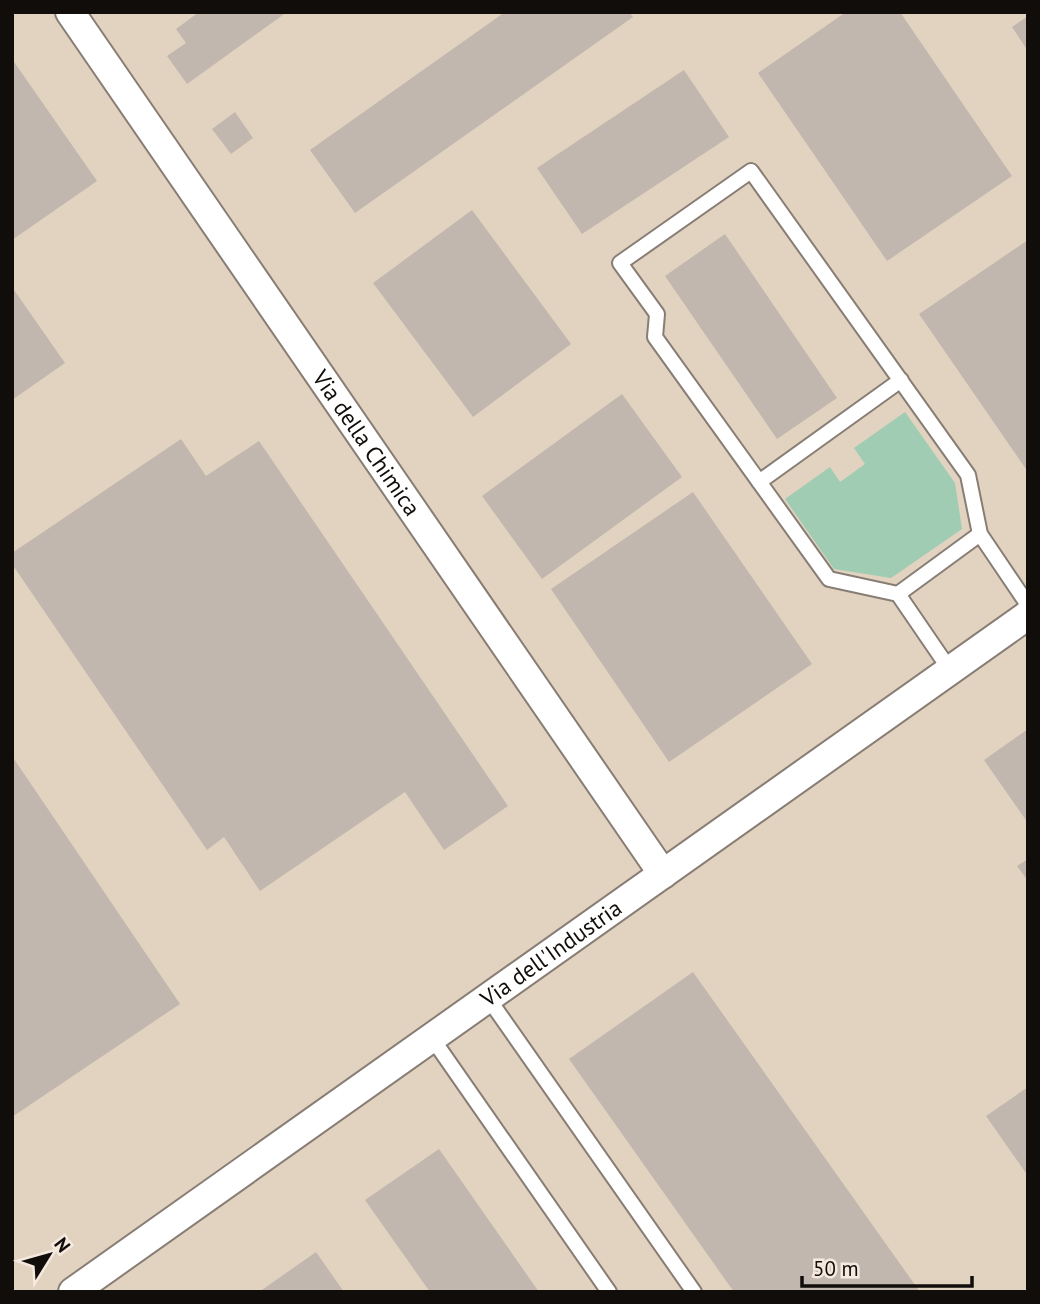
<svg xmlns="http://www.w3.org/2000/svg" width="1040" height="1304" viewBox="0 0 1040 1304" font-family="'PT Sans',sans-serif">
<rect width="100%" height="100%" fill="#e8dcd3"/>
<path fill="#e1d3c0" d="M 12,12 L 1028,12 L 1028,1292 L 12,1292 Z"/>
<path fill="#9fccb2" d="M 905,412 L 955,483 L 962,529 L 891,578 L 834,569 L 785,499 L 830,467 L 840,482 L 865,464 L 854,448 Z"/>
<path fill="#c2b7ae" d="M 199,12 L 287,12 L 187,84 L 167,56 L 186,43 L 176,29 Z
M 505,12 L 629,12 L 633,17 L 355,213 L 310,150 Z
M 846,12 L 900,12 L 1012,176 L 887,261 L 758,73 Z
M 1028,16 L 1028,51 L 1012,27 Z
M 12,59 L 97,181 L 12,240 Z
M 684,70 L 729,137 L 582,234 L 537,168 Z
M 235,112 L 253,138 L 231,154 L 212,129 Z
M 472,210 L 571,344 L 473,417 L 373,283 Z
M 725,234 L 837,398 L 777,439 L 665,276 Z
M 1028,240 L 1028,472 L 919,314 Z
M 12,287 L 65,363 L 12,400 Z
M 622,394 L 682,477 L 542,579 L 482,496 Z
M 181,439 L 206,476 L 259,441 L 508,806 L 444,850 L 405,792 L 260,891 L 224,837 L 207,850 L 12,564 L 12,553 Z
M 693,492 L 812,664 L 669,762 L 551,589 Z
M 1028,729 L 1028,823 L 984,760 Z
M 12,756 L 180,1004 L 12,1117 Z
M 1028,859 L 1028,881 L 1017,866 Z
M 693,972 L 920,1292 L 734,1292 L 569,1059 Z
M 1028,1087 L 1028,1176 L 986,1116 Z
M 439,1149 L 539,1292 L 430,1292 L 365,1200 Z
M 316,1252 L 344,1292 L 259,1292 Z"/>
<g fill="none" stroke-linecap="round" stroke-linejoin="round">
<g stroke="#887d74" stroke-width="18">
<path id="lane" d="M 759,482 L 901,380
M 898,594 L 980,534
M 950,670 L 898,594 L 829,579 L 655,337 L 657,314 L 620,263 L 751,171 L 968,475 L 980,534 L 1028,605
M 488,998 L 694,1292
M 432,1038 L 609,1292"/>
</g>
<g stroke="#887d74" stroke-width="32">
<g id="street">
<path id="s1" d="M 70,12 L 663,874"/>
<path id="s2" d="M 73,1292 L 1028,615"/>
</g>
</g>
<use href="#lane" stroke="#fff" stroke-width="14"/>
<use href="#street" stroke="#fff" stroke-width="28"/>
</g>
<g text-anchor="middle" stroke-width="5" stroke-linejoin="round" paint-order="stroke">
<g font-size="23" fill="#110d0a" stroke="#f6e9e0">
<text dy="8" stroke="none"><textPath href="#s1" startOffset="523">Via della Chimica</textPath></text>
<text dy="8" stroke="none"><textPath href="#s2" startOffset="586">Via dell'Industria</textPath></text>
</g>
</g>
<rect width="1040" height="1304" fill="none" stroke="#110d0a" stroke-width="28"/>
<g transform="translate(49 1255) rotate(53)" stroke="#f6e9e0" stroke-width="5" paint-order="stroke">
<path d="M0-5L12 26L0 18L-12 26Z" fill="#110d0a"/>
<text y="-10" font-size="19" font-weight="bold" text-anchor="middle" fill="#110d0a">N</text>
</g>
<path d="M802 1276v10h170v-10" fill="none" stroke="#110d0a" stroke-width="3.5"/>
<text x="813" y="1276" font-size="21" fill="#110d0a" stroke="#f6e9e0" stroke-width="5" paint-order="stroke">50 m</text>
</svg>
